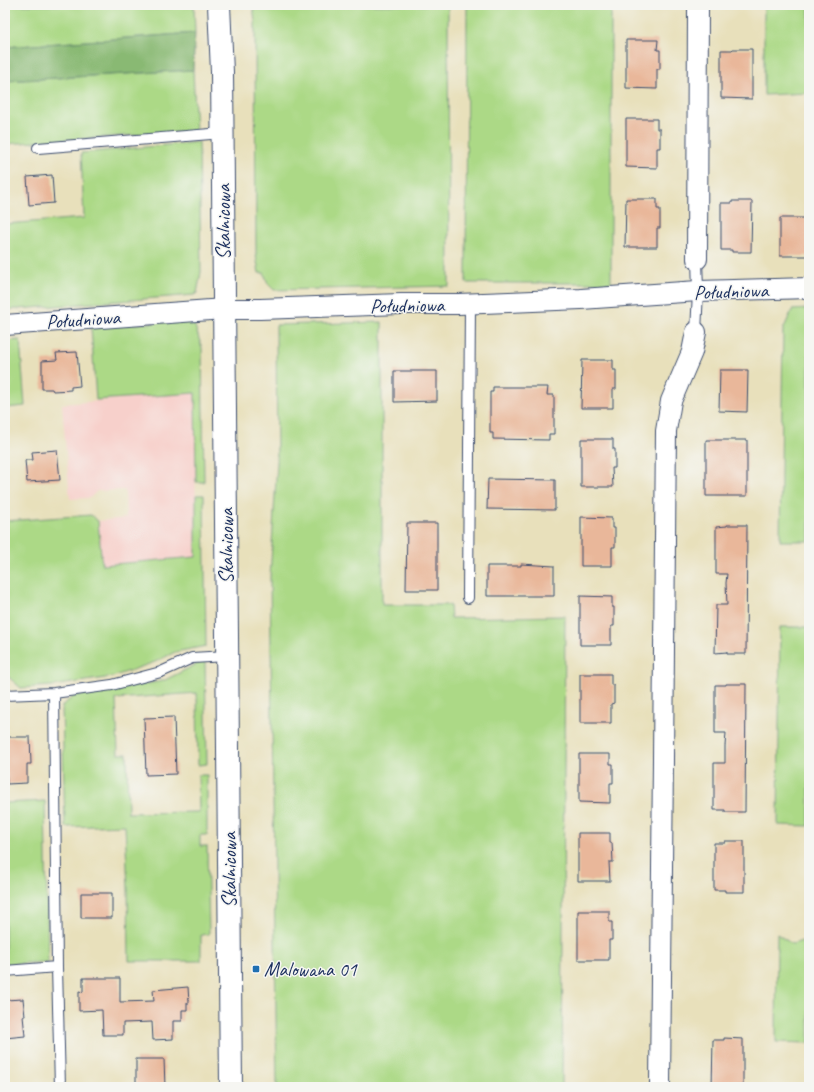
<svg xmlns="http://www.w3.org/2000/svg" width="814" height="1092" viewBox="0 0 814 1092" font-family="Caveat,sans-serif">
<rect width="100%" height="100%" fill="#f6f6f2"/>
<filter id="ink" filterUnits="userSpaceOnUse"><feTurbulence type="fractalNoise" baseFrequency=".025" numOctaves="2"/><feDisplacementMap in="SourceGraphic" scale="8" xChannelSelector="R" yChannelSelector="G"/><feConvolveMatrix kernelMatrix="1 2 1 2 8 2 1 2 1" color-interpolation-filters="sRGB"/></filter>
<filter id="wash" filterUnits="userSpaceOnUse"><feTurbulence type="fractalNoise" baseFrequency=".012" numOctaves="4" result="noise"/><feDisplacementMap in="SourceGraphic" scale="16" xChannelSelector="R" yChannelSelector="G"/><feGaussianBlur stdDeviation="0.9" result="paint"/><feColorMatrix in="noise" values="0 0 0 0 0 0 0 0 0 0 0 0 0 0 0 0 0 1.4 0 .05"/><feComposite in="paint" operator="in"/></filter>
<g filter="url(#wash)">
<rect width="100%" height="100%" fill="#e8e0bb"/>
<path fill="#f7d0cb" d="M 195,393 L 196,557 L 101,565 L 98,521 L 126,518 L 125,490 L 97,491 L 90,498 L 70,499 L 62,404 Z"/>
<path fill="#acd986" stroke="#648472" d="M 5,5 L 194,5 L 195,33 L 5,47 Z
M 253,5 L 448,5 L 449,286 L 274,290 L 268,284 L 264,273 L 259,273 L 256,255 L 255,22 Z
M 467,5 L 611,5 L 611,283 L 466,283 Z
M 764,5 L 809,5 L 809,93 L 764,95 Z
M 193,70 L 196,131 L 5,144 L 5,81 Z
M 199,142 L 201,272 L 197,293 L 194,295 L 5,310 L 5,224 L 84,218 L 81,153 Z
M 809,309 L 809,541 L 780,541 L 783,330 L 792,310 Z
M 193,320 L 202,348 L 204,482 L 196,482 L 195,393 L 96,400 L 91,327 Z
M 382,322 L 382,605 L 450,605 L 451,618 L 565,616 L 562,1087 L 277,1087 L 270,578 L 277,462 L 276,325 Z
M 20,340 L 25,406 L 5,408 L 5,341 Z
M 196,495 L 204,495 L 206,646 L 175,652 L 155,662 L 112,677 L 52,686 L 21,688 L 5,674 L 5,572 L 7,571 L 5,549 L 5,521 L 91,515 L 98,521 L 102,565 L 196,557 Z
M 780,627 L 809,627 L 809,826 L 778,825 Z
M 205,661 L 207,764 L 198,765 L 197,693 L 116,699 L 118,754 L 127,754 L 128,813 L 199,812 L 198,775 L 207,775 L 207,835 L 200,835 L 200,846 L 207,846 L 209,934 L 201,935 L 201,961 L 129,961 L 128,889 L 125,825 L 65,827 L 62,706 L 74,696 L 163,681 L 197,664 Z
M 45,801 L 48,962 L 5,964 L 5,803 Z
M 777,934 L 792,944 L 809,939 L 809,1043 L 776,1042 Z"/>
<path fill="#89b973" stroke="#527468" d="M 195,33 L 193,70 L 5,81 L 5,47 Z"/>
<g id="blocks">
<path fill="#e9b79a" d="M 626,40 L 658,40 L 657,50 L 660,50 L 660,69 L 657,69 L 657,89 L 626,88 Z
M 733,49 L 752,49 L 752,99 L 721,98 L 721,50 L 732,50 Z
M 626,119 L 657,119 L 657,129 L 660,129 L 660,148 L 657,148 L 657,168 L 626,167 Z
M 52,175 L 54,203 L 29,205 L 27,177 Z
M 626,199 L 657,199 L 657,209 L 660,209 L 660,228 L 657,228 L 657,247 L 625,247 Z
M 732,201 L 752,201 L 751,252 L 732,252 L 732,250 L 721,250 L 721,203 L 732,203 Z
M 780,218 L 809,218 L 809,256 L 780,256 Z
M 77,352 L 80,386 L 71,387 L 71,390 L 53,391 L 52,389 L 42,389 L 42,361 L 57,360 L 56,353 Z
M 582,360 L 613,360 L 613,370 L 616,370 L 616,389 L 613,389 L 613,408 L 581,408 Z
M 720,370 L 748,370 L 747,412 L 719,411 Z
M 394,371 L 437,371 L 437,401 L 394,402 Z
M 493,387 L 548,387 L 547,395 L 554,395 L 554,434 L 549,434 L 549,440 L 493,439 L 493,433 L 490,433 L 490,392 L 493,392 Z
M 581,439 L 613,439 L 613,449 L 615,449 L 615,468 L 612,468 L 613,487 L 581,487 Z
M 706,440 L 747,440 L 747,496 L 706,496 Z
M 57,450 L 60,480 L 27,482 L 25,460 L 33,460 L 32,452 Z
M 488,479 L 555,480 L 555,510 L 487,509 Z
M 581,517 L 612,518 L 612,528 L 615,528 L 615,547 L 612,547 L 612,566 L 581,566 Z
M 407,523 L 437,523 L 437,590 L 406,590 Z
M 727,525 L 747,525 L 746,654 L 727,654 L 727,652 L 715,653 L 716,605 L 727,605 L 726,583 L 727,574 L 716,574 L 716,527 L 727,526 Z
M 521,564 L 554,566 L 554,596 L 487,596 L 487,566 L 521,566 Z
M 580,596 L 612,597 L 612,607 L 614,607 L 614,626 L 611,626 L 611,645 L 580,645 Z
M 580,674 L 611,674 L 611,685 L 614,685 L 614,703 L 611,704 L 611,723 L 580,723 Z
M 726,684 L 746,684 L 745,812 L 725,812 L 725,810 L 714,810 L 714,763 L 725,763 L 725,746 L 726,733 L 715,733 L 715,685 L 726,685 Z
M 174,717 L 176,774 L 146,775 L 144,718 Z
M 5,737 L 30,737 L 31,764 L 27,764 L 27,783 L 7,784 L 6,764 L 5,764 Z
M 579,754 L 610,754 L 610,764 L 613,764 L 613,783 L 610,783 L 610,803 L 579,802 Z
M 578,833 L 610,833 L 610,843 L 612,843 L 613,862 L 609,862 L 610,881 L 578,881 Z
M 725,841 L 744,841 L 744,892 L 725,892 L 725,890 L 714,890 L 714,843 L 725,843 Z
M 81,893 L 112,893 L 112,918 L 81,918 Z
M 578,911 L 609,911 L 609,922 L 612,922 L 612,940 L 609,940 L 609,960 L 578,960 Z
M 83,978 L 120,978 L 120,1002 L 154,1001 L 153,990 L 188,987 L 189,1003 L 187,1003 L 187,1010 L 182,1010 L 182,1021 L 173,1021 L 173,1039 L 153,1040 L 152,1022 L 123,1023 L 123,1035 L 103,1035 L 102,1010 L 79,1011 L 79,991 L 83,992 Z
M 23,999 L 25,1016 L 23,1016 L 25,1036 L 5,1038 L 5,1000 Z
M 724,1038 L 743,1039 L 743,1087 L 712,1087 L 713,1040 L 724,1040 Z
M 136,1059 L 164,1059 L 165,1087 L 136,1087 Z"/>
</g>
</g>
<g filter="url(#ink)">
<use href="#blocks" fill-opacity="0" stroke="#3a4a6c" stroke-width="1"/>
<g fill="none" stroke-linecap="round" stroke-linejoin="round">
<g stroke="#3a4a6c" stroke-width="12">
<path id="service" d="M 38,148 L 223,133
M 696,332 L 698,291 L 697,259
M 468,598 L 470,303
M 5,695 L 54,693 L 112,685 L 161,672 L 192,658 L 227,656
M 57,967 L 60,1087
M 5,971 L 57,967 L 54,693"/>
</g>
<g stroke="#3a4a6c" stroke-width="22">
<path id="minor" d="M 697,259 L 698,5
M 5,325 L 224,309 L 260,309 L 401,304 L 458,304 L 581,299 L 698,291 L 809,288
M 660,1087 L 666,431 L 671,401 L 692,352 L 696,332"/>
</g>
<g stroke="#3a4a6c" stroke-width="24">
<path id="tertiary" d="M 219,5 L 222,72 L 231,1087"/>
</g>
<use href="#service" stroke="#fff" stroke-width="10"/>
<use href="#minor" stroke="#fff" stroke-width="20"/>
<use href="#tertiary" stroke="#fff" stroke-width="22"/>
</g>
</g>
<rect fill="#1f6fb2" stroke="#f6f6f2" stroke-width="1.5" x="252" y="965" width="8" height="8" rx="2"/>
<g text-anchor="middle" stroke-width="3" stroke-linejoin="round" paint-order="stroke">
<g font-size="20" fill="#1b2f5e" stroke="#f6f6f2">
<text transform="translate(223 222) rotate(-90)" y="7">Skalnicowa</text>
<text transform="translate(731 291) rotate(-2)" y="7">Południowa</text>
<text transform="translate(407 305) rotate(-1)" y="7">Południowa</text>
<text transform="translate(83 319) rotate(-4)" y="7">Południowa</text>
<text transform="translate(226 546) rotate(-90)" y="7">Skalnicowa</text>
<text transform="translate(229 870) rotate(-90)" y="7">Skalnicowa</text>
</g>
<g font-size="20" fill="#1b2f5e" stroke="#f6f6f2" text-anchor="start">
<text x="264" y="976">Malowana 01</text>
</g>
</g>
<rect width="814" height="1092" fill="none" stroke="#f6f6f2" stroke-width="20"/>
</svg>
